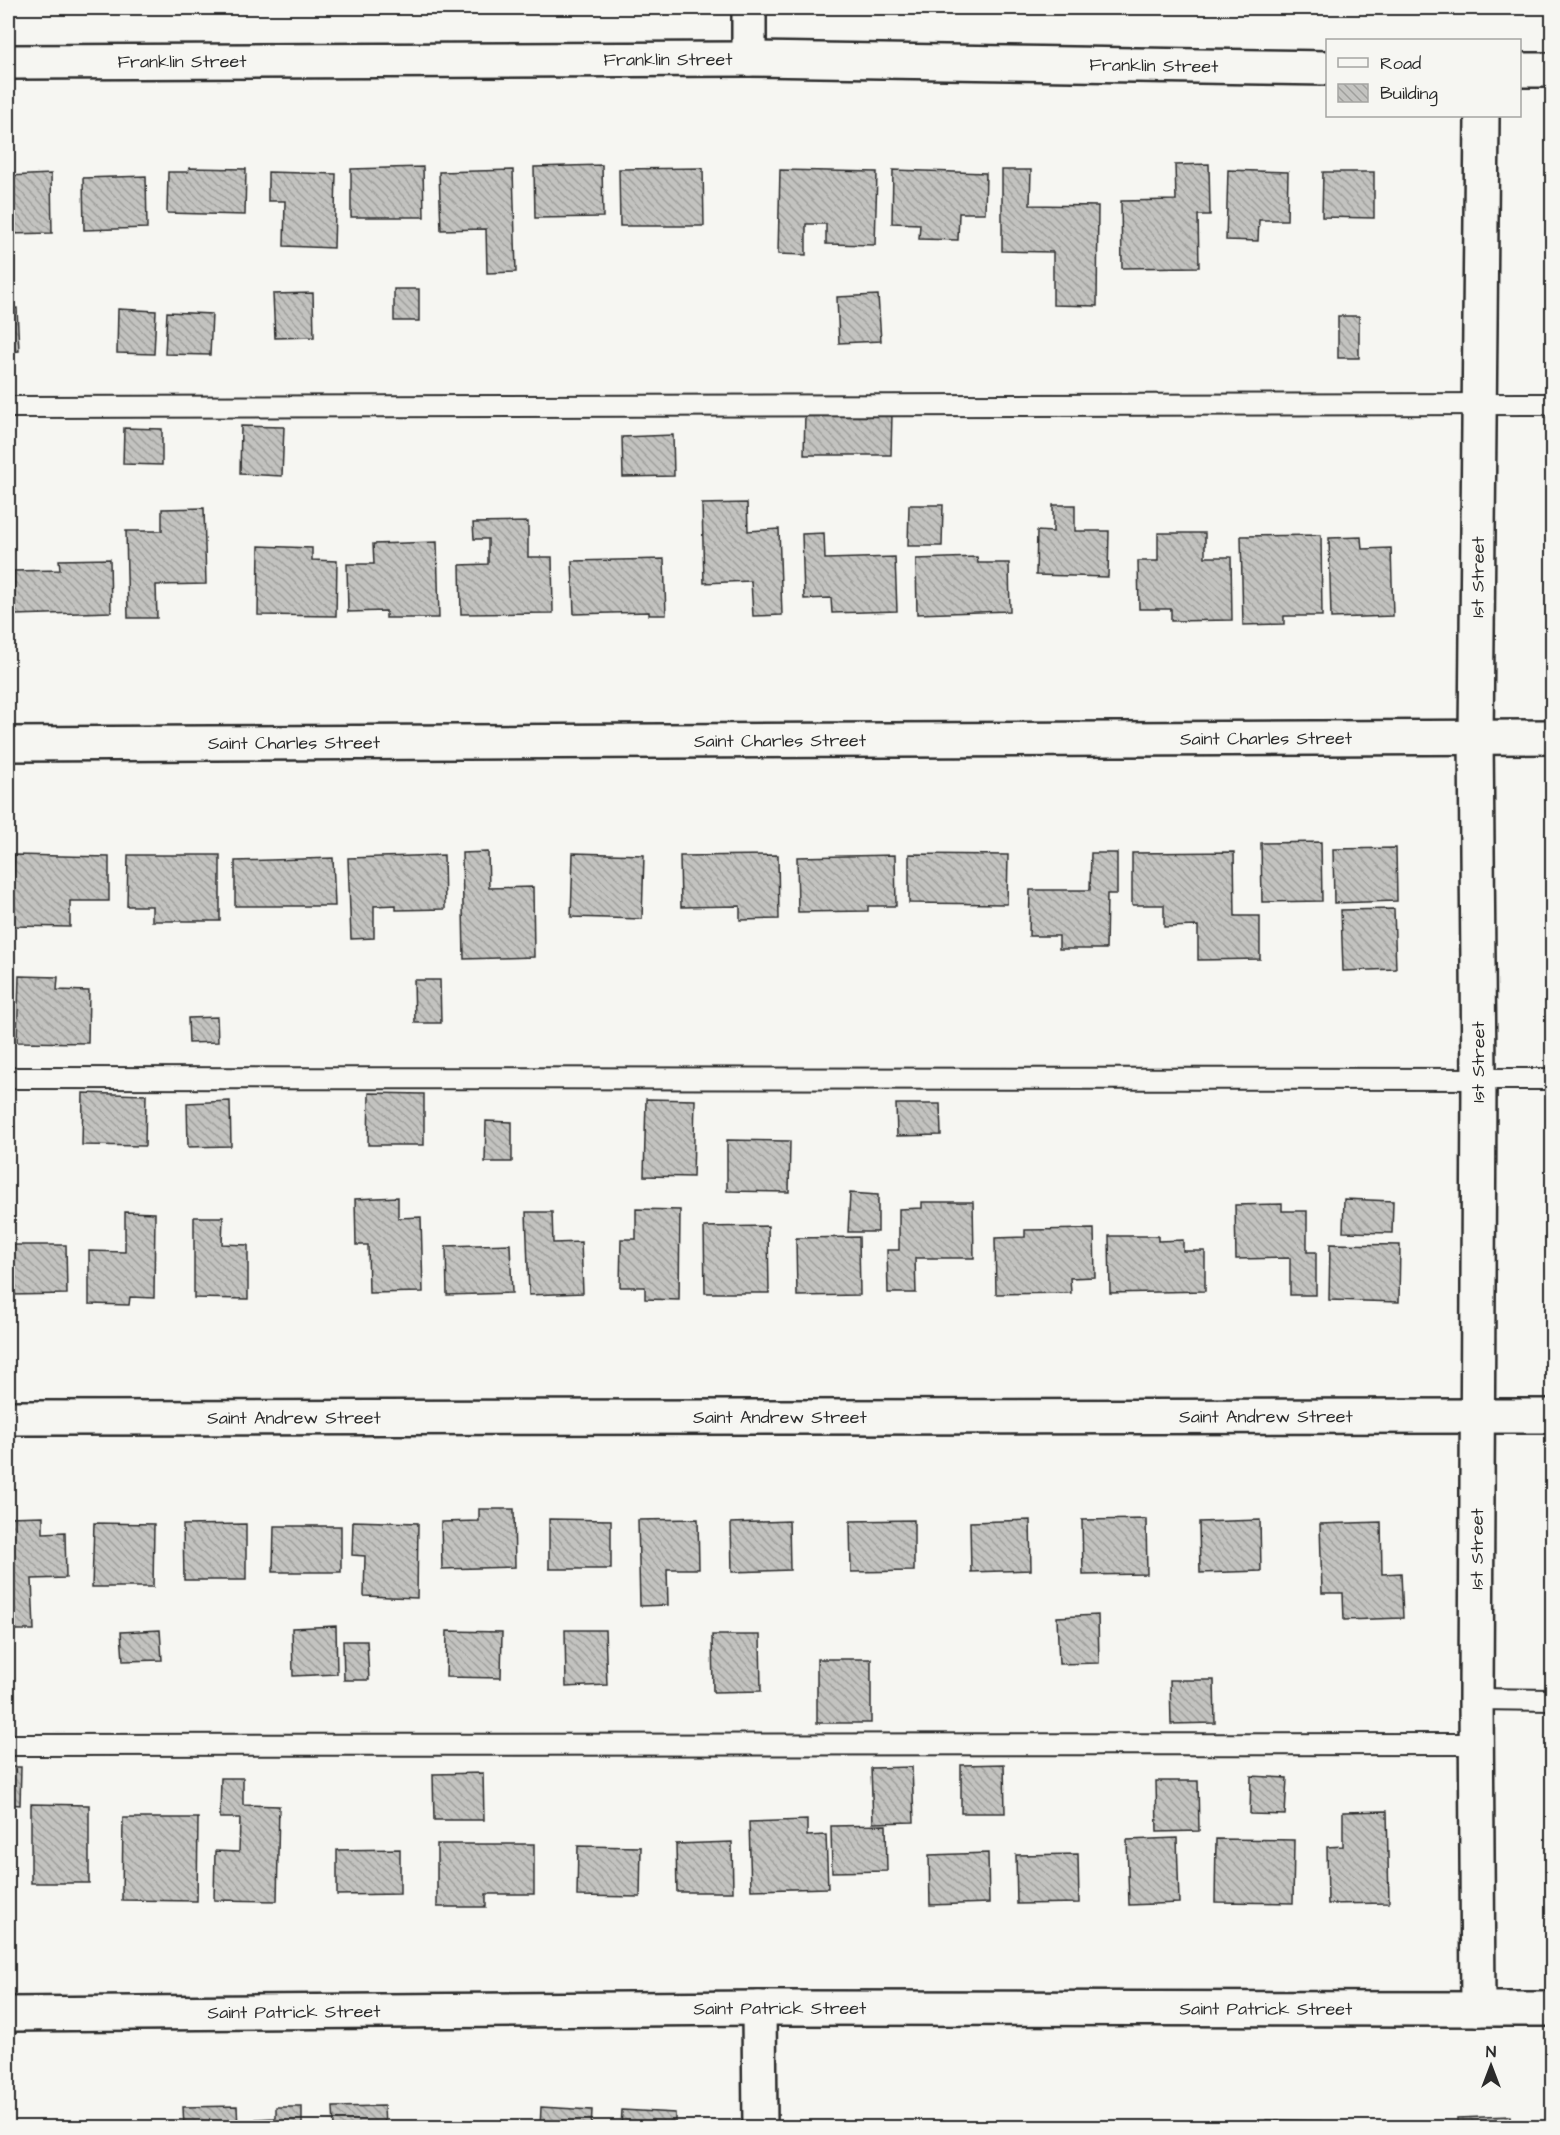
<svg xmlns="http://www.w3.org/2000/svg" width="1560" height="2135" viewBox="0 0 1560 2135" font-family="'Architects Daughter',sans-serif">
<defs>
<pattern id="building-back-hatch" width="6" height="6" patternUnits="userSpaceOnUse" patternTransform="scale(1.5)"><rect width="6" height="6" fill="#c3c3c0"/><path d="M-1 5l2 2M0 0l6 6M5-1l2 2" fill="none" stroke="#9f9f9c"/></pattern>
</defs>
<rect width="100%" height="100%" fill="#f6f6f2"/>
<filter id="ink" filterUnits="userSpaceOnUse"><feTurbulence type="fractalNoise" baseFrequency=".0167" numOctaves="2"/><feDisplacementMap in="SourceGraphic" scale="12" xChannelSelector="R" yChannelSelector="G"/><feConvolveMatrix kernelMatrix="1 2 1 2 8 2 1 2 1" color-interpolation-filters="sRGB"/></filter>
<g filter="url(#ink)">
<path fill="url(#building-back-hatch)" stroke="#2b2b2b" stroke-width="1.5" d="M 1209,164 L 1210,215 L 1198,215 L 1199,267 L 1122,268 L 1121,201 L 1176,200 L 1175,165 Z
M 602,165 L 603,217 L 535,218 L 534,167 Z
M 423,167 L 424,217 L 351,217 L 351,169 Z
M 189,168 L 246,169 L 245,215 L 167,213 L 168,172 L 188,172 Z
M 703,168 L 704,226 L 620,226 L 619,169 Z
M 513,170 L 516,272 L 487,273 L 486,229 L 441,230 L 439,172 Z
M 780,170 L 877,172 L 875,245 L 826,244 L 826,224 L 806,224 L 806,255 L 778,254 Z
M 893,170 L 986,173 L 985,213 L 959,213 L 958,240 L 919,239 L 920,224 L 892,223 Z
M 1002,170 L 1031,170 L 1030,205 L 1098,206 L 1097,306 L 1053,305 L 1053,252 L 1002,251 Z
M 1228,170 L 1288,172 L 1287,220 L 1259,220 L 1258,241 L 1226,240 Z
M 268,172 L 336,174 L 334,248 L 284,246 L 285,201 L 268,201 Z
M 1323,172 L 1374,172 L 1374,218 L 1322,217 Z
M 51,174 L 52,233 L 8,234 L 8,176 Z
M 146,176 L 147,228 L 84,230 L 83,178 Z
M 394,289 L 419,289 L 419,321 L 394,321 Z
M 313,293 L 314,337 L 275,338 L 273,294 Z
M 878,295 L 881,341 L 839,343 L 837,297 Z
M 17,308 L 19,351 L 8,352 L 8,309 Z
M 118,309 L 156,311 L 154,354 L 117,353 Z
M 167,312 L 212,314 L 210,355 L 165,354 Z
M 1338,316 L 1359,316 L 1359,358 L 1338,358 Z
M 805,413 L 892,414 L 891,455 L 804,455 Z
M 241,426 L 284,427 L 282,476 L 240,474 Z
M 124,428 L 162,429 L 162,465 L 123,464 Z
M 673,435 L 674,476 L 623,477 L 622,437 Z
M 747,503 L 748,531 L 779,529 L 782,615 L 753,616 L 751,581 L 704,583 L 702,504 Z
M 909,505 L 943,505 L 942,546 L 908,546 Z
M 1053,505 L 1075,505 L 1075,531 L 1109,531 L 1108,577 L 1036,575 L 1037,531 L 1053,532 Z
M 204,508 L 206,584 L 156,585 L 157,618 L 128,618 L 126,531 L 162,531 L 162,509 Z
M 528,522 L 528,557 L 552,557 L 553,613 L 461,614 L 460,565 L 488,564 L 488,539 L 474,539 L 473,523 Z
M 824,533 L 825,559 L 895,557 L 897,611 L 832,613 L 831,598 L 804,599 L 802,534 Z
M 1158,533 L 1205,533 L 1205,557 L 1231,557 L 1232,620 L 1171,621 L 1171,609 L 1139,609 L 1138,561 L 1158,561 Z
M 1321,535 L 1322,616 L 1284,616 L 1284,624 L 1243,625 L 1241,536 Z
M 1361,537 L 1362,549 L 1391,548 L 1393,616 L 1331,618 L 1329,538 Z
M 437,542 L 439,618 L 386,618 L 386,611 L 348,612 L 347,564 L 374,564 L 373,544 Z
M 259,546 L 312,548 L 312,560 L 337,561 L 336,616 L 258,615 Z
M 977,557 L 978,563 L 1009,563 L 1010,611 L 917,614 L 916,559 Z
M 110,559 L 111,612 L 15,615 L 14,571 L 60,570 L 59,560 Z
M 664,559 L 666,615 L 649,615 L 649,612 L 574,614 L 572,561 Z
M 1321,842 L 1322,901 L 1262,902 L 1261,843 Z
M 1396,848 L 1397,901 L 1334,903 L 1333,849 Z
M 488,852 L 489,888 L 533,887 L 534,957 L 464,959 L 462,853 Z
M 1234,852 L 1235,916 L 1260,916 L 1260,959 L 1198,960 L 1198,926 L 1164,927 L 1164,905 L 1132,905 L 1132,853 Z
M 573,853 L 644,855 L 642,919 L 571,917 Z
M 1091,853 L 1117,853 L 1117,894 L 1107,894 L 1106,949 L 1059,949 L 1059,936 L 1029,936 L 1030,890 L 1090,890 Z
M 909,854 L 1008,855 L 1007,904 L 909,903 Z
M 14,855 L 109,857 L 109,901 L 70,901 L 70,927 L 13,926 Z
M 128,855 L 220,855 L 220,921 L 152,921 L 152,906 L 127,906 Z
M 444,855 L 445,909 L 396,910 L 396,905 L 374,906 L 374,938 L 351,939 L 348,858 Z
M 778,855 L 779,919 L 740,920 L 740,906 L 681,907 L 680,856 Z
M 895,855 L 896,906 L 868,906 L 868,911 L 798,912 L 797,857 Z
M 333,858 L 335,906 L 235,906 L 235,861 Z
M 1394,909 L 1396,969 L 1343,971 L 1341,910 Z
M 19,976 L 58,977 L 57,990 L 89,991 L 88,1043 L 17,1042 Z
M 414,980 L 440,980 L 441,1023 L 415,1023 Z
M 217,1017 L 218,1042 L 189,1043 L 188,1018 Z
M 83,1093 L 146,1095 L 145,1146 L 82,1145 Z
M 369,1093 L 424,1094 L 424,1145 L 368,1145 Z
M 646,1099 L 695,1100 L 693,1177 L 644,1176 Z
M 230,1101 L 231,1146 L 188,1147 L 187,1103 Z
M 896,1104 L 940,1104 L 941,1135 L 897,1136 Z
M 486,1121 L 512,1122 L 512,1162 L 485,1162 Z
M 727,1140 L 790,1141 L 789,1192 L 727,1191 Z
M 8,1186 L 11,1186 L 12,1230 L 8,1230 Z
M 850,1193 L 878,1195 L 878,1232 L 848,1232 Z
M 398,1197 L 398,1218 L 421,1217 L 423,1292 L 369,1293 L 368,1245 L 356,1245 L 355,1199 Z
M 1344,1199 L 1393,1201 L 1392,1233 L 1343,1232 Z
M 922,1202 L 973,1202 L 974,1258 L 915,1258 L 916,1293 L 888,1293 L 887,1250 L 899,1250 L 899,1209 L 922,1208 Z
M 1282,1204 L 1282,1211 L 1307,1211 L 1307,1252 L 1316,1252 L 1316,1295 L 1290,1295 L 1290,1258 L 1236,1259 L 1235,1205 Z
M 636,1209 L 680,1210 L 679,1300 L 645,1299 L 645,1287 L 620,1287 L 621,1239 L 636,1239 Z
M 125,1212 L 155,1213 L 154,1298 L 130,1297 L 129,1305 L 89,1304 L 89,1251 L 125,1252 Z
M 526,1212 L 552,1212 L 553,1243 L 581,1242 L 583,1293 L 529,1295 Z
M 194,1217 L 223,1217 L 222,1244 L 248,1245 L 248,1299 L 194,1298 Z
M 768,1226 L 769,1293 L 705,1293 L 704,1227 Z
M 1094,1229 L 1095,1277 L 1070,1278 L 1071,1293 L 996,1294 L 995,1238 L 1025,1237 L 1025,1230 Z
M 1109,1236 L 1158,1236 L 1158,1241 L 1183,1240 L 1183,1251 L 1205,1251 L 1205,1291 L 1110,1293 Z
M 859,1237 L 860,1295 L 797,1296 L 796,1238 Z
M 510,1244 L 512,1293 L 447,1295 L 446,1246 Z
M 1330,1244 L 1400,1245 L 1399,1302 L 1329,1300 Z
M 9,1245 L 66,1245 L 67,1294 L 9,1295 Z
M 479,1509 L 514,1509 L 515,1567 L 442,1569 L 441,1522 L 479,1521 Z
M 43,1516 L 43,1533 L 65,1532 L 66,1578 L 32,1579 L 34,1630 L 8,1630 L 8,1517 Z
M 549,1519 L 611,1520 L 611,1569 L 549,1569 Z
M 698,1519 L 699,1569 L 667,1569 L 668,1605 L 640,1606 L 638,1520 Z
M 1146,1519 L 1147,1574 L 1083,1575 L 1082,1520 Z
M 914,1520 L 914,1571 L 851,1572 L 850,1521 Z
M 1030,1520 L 1031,1570 L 971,1572 L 970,1522 Z
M 1260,1520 L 1261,1571 L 1200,1573 L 1199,1522 Z
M 353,1521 L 418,1523 L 417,1598 L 364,1596 L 365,1556 L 352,1555 Z
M 789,1521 L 790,1570 L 732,1572 L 731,1523 Z
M 1381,1522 L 1382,1574 L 1401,1573 L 1403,1618 L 1344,1620 L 1343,1593 L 1322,1593 L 1320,1524 Z
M 94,1523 L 154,1524 L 153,1587 L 92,1587 Z
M 246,1524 L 246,1580 L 184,1580 L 183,1525 Z
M 274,1526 L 341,1526 L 341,1572 L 273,1572 Z
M 1098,1615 L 1099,1663 L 1059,1664 L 1057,1617 Z
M 336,1626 L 337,1674 L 293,1676 L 292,1628 Z
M 160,1630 L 162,1660 L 123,1661 L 121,1632 Z
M 565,1630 L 605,1630 L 607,1685 L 566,1687 Z
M 447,1631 L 502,1632 L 501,1678 L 446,1677 Z
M 712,1635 L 760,1635 L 761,1691 L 713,1692 Z
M 343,1641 L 367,1641 L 369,1680 L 344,1680 Z
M 817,1659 L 871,1659 L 871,1723 L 817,1723 Z
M 1170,1680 L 1214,1680 L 1215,1723 L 1171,1724 Z
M 1004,1764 L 1005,1813 L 961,1813 L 961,1765 Z
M 8,1767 L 21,1767 L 20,1805 L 8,1804 Z
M 912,1767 L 914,1822 L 873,1823 L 871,1768 Z
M 483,1773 L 484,1820 L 434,1820 L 433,1774 Z
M 1251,1776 L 1287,1778 L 1285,1815 L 1250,1814 Z
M 221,1778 L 243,1778 L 243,1805 L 279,1806 L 277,1901 L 214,1900 L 215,1851 L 239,1852 L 240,1818 L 220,1818 Z
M 1156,1781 L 1198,1781 L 1199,1831 L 1157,1832 Z
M 31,1804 L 89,1805 L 89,1883 L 31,1883 Z
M 1387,1811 L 1389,1903 L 1328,1904 L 1327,1847 L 1343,1846 L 1343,1812 Z
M 123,1818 L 198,1818 L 197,1901 L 122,1900 Z
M 807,1820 L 807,1836 L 826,1835 L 828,1888 L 751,1890 L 749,1822 Z
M 886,1825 L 887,1871 L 832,1872 L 831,1826 Z
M 1177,1838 L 1179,1903 L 1129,1905 L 1127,1840 Z
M 1216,1839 L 1294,1840 L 1293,1903 L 1215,1902 Z
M 732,1842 L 733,1892 L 677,1892 L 676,1844 Z
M 437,1844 L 534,1844 L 534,1894 L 486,1894 L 486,1907 L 437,1907 Z
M 578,1846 L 641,1847 L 640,1897 L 577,1896 Z
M 400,1849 L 400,1894 L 337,1895 L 337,1850 Z
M 988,1853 L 989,1903 L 930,1905 L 929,1855 Z
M 1078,1854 L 1079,1903 L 1017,1904 L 1016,1855 Z
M 237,2106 L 238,2128 L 184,2128 L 183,2107 Z
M 384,2106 L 385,2128 L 334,2128 L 333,2107 Z
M 276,2107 L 302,2107 L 302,2128 L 256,2128 L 256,2119 L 276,2118 Z
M 541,2107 L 592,2110 L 591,2128 L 540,2128 Z
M 622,2110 L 675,2113 L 675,2128 L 621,2128 Z
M 1510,2116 L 1510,2128 L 1457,2128 L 1457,2118 Z
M 1266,2120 L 1321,2121 L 1321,2128 L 1266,2128 Z
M 851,2123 L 908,2123 L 908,2128 L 851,2128 Z
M 1440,2126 L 1440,2128 L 1384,2128 Z"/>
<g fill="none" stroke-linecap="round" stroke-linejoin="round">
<g stroke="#2b2b2b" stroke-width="24">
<path id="lane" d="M 8,407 L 1552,404
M 8,1078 L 1552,1079
M 1476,1699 L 1552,1700
M 8,1745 L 1476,1744"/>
</g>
<g stroke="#2b2b2b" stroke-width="38">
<g id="street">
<path d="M 749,59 L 749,8"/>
<path id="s1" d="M 8,62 L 749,59 L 1328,68"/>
<path d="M 1520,70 L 1552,70"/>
<path id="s2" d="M 8,744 L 1552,737"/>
<path id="s3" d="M 8,1418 L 1552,1416"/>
<path d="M 759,2008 L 760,2128"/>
<path id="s4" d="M 1478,2009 L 1476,1699 L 1479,1078 L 1476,737 L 1482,116"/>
</g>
</g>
<g stroke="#2b2b2b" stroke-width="38">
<g id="secondary">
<path id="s5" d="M 8,2014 L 759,2008 L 1552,2009"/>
</g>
</g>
<use href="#lane" stroke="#f6f6f2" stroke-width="20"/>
<use href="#street" stroke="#f6f6f2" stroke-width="33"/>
<use href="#secondary" stroke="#f6f6f2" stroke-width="33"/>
</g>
</g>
<g text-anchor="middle" stroke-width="6" stroke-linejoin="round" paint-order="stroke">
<g font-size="18" fill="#2b2b2b" stroke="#f6f6f2">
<text dy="6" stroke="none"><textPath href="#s1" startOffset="660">Franklin Street</textPath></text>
<text dy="6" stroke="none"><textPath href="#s1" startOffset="174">Franklin Street</textPath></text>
<text dy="6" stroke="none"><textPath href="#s1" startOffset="1146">Franklin Street</textPath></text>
<text dy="6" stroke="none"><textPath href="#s4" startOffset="1432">1st Street</textPath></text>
<text dy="6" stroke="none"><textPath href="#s2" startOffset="1258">Saint Charles Street</textPath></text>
<text dy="6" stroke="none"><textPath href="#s2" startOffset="772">Saint Charles Street</textPath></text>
<text dy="6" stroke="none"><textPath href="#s2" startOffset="286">Saint Charles Street</textPath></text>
<text transform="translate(1478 1062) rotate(-90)" y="6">1st Street</text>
<text dy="6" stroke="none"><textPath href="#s3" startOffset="1258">Saint Andrew Street</textPath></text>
<text dy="6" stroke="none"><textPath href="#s3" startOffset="772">Saint Andrew Street</textPath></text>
<text dy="6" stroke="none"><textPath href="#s3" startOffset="286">Saint Andrew Street</textPath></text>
<text dy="6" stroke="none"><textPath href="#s4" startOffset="460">1st Street</textPath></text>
<text dy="6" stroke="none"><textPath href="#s5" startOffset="772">Saint Patrick Street</textPath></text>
<text dy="6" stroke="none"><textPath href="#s5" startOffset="1258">Saint Patrick Street</textPath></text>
<text dy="6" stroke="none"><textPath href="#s5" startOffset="286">Saint Patrick Street</textPath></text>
</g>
</g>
<rect width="1560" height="2135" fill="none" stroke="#f6f6f2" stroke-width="30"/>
<rect x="15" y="15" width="1530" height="2105" fill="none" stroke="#2b2b2b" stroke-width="2" filter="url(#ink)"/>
<rect x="1326" y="39" width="195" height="78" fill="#f6f6f2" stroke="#a5a5a2" stroke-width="1.5"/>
<rect x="1338" y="58" width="30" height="9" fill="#f6f6f2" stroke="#a5a5a2" stroke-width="1.5"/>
<text x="1380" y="69" font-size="18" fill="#2b2b2b">Road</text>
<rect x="1338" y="84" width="30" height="18" fill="url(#building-back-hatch)" stroke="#a5a5a2" stroke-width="1.5"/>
<text x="1380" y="99" font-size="18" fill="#2b2b2b">Building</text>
<g transform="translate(1491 2066)" stroke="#f6f6f2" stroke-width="4.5" paint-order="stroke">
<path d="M0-4.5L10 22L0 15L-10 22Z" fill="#2b2b2b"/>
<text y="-9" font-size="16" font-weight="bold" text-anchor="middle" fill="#2b2b2b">N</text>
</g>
</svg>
